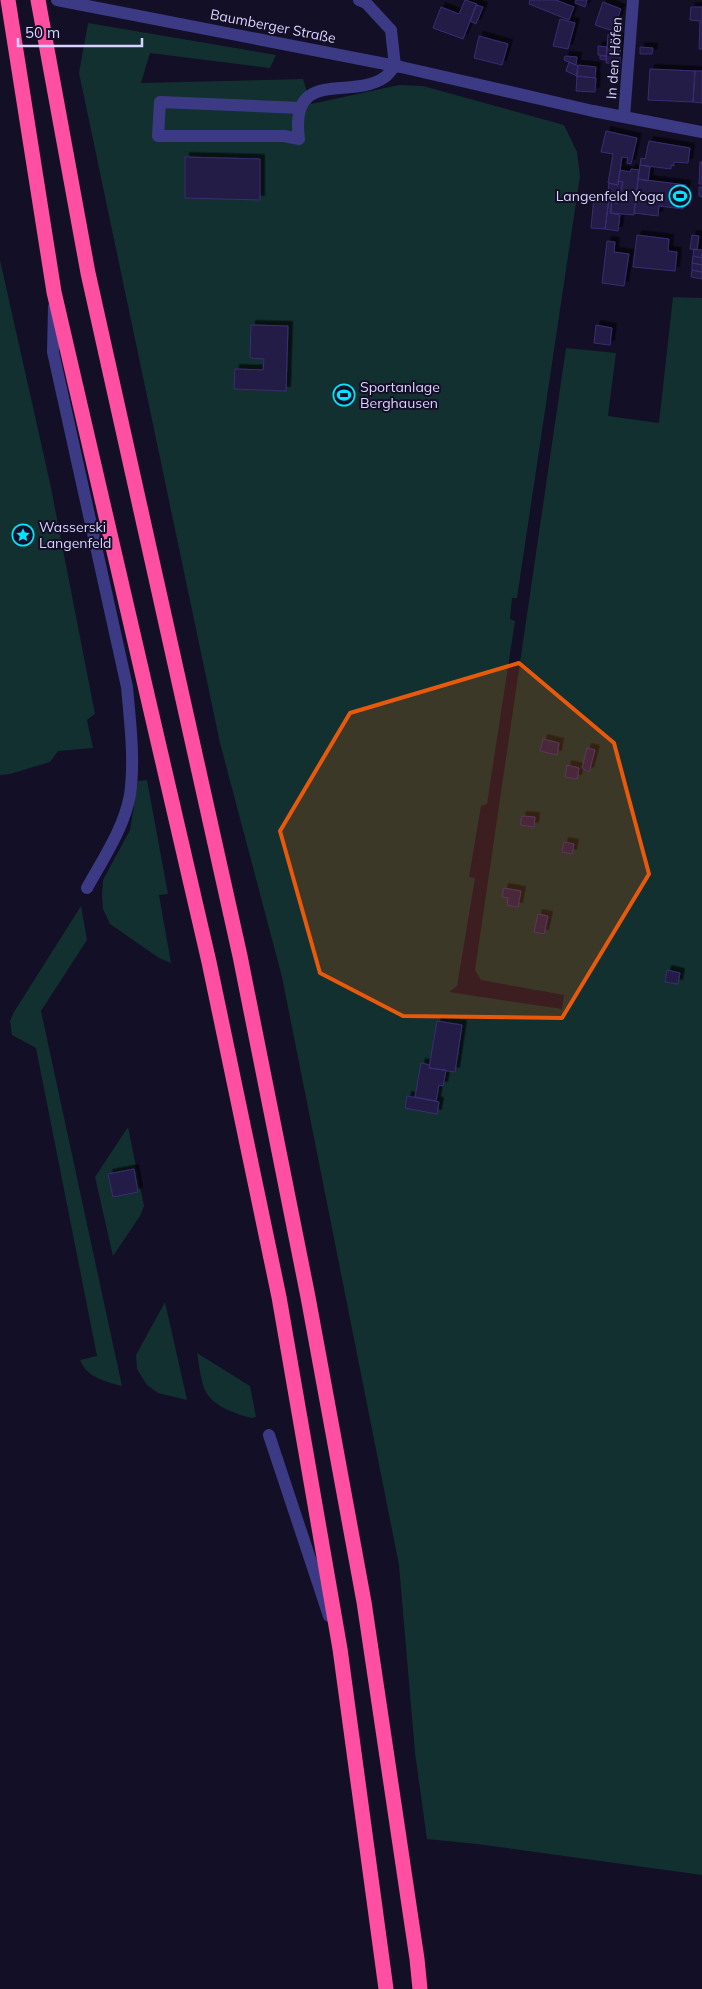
<svg xmlns="http://www.w3.org/2000/svg" width="702" height="1989" viewBox="0 0 702 1989" font-family="Mulish,sans-serif">
<defs>
<filter id="shadow"><feDropShadow dx="4.5" dy="-4.5" stdDeviation="0" flood-color="#0009"/></filter>
</defs>
<rect width="100%" height="100%" fill="#130f26"/>
<path fill="#12302f" d="M 88,23 L 276,55 L 270,68 L 150,53 L 141,83 L 303,79 L 311,104 L 399,85 L 423,86 L 564,125 L 577,152 L 580,176 L 517,598 L 512,598 L 510,619 L 515,621 L 487,804 L 481,806 L 469,877 L 475,878 L 457,986 L 449,992 L 562,1009 L 564,995 L 481,980 L 475,970 L 566,348 L 616,353 L 608,416 L 659,423 L 673,297 L 702,298 L 702,1875 L 477,1844 L 427,1839 L 415,1753 L 399,1565 L 282,977 L 220,743 L 79,73 Z
M 0,260 L 50,483 L 95,714 L 87,720 L 93,748 L 58,751 L 50,762 L 10,774 L 0,775 Z
M 147,780 L 168,894 L 159,895 L 171,963 L 159,958 L 110,924 L 103,909 L 102,895 L 103,880 L 130,830 L 138,781 Z
M 81,906 L 87,940 L 41,1011 L 122,1386 C 106,1382 86,1377 80,1360 L 97,1356 L 36,1048 L 12,1035 L 10,1021 L 14,1012 Z
M 128,1127 L 144,1206 L 140,1216 L 113,1256 L 95,1177 Z
M 165,1302 L 187,1400 L 158,1393 L 147,1385 L 137,1369 L 136,1355 Z
M 197,1353 L 250,1386 L 256,1417 L 251,1418 C 234,1413 209,1406 203,1385 C 200,1375 199,1364 197,1353 Z"/>
<path fill="#241b47" stroke="#3b2d73" filter="url(#shadow)" d="M 465,0 L 477,4 L 463,39 L 433,28 L 441,7 L 459,14 Z
M 530,0 L 556,0 L 574,7 L 569,20 L 529,4 Z
M 576,0 L 587,0 L 585,7 L 575,3 Z
M 603,2 L 621,9 L 613,31 L 595,25 Z
M 476,5 L 483,7 L 476,24 L 470,21 Z
M 691,7 L 702,7 L 702,49 L 699,49 L 700,21 L 690,20 Z
M 560,19 L 575,23 L 568,49 L 553,46 Z
M 608,34 L 621,39 L 620,64 L 606,63 Z
M 479,36 L 508,44 L 502,65 L 474,58 Z
M 598,46 L 607,47 L 606,56 L 598,55 Z
M 640,47 L 653,48 L 652,54 L 640,54 Z
M 565,56 L 577,57 L 576,65 L 564,60 Z
M 600,56 L 606,56 L 606,60 L 600,59 Z
M 569,62 L 578,66 L 577,76 L 566,71 Z
M 578,65 L 596,67 L 595,78 L 576,76 Z
M 650,69 L 695,71 L 693,102 L 648,100 Z
M 695,71 L 702,71 L 702,103 L 693,102 Z
M 577,76 L 596,78 L 595,92 L 576,91 Z
M 606,131 L 637,138 L 631,164 L 627,163 L 628,158 L 622,157 L 618,185 L 608,183 L 613,154 L 601,152 Z
M 649,141 L 690,148 L 688,163 L 674,162 L 674,166 L 671,165 L 671,169 L 640,165 L 641,158 L 645,159 Z
M 185,157 L 260,159 L 260,200 L 185,198 Z
M 700,162 L 702,162 L 702,184 L 699,184 Z
M 640,165 L 650,167 L 648,181 L 638,179 Z
M 631,169 L 639,170 L 634,215 L 611,213 L 612,196 L 616,197 L 615,203 L 618,203 L 623,182 L 618,181 L 620,170 L 630,172 Z
M 638,179 L 686,185 L 683,209 L 659,206 L 658,216 L 634,213 Z
M 618,181 L 623,182 L 618,203 L 615,203 L 616,197 L 612,196 L 612,199 L 607,198 L 609,183 L 618,185 Z
M 699,187 L 702,187 L 702,197 L 699,196 Z
M 594,197 L 609,199 L 605,229 L 591,228 Z
M 609,199 L 612,199 L 610,213 L 620,215 L 618,231 L 605,229 Z
M 637,235 L 669,239 L 668,251 L 677,252 L 675,271 L 633,267 Z
M 692,235 L 699,236 L 697,250 L 690,249 Z
M 607,241 L 615,242 L 614,252 L 629,254 L 624,286 L 602,283 Z
M 694,249 L 702,250 L 702,258 L 693,256 Z
M 693,256 L 702,258 L 702,265 L 692,263 Z
M 692,263 L 702,265 L 702,272 L 692,270 Z
M 692,270 L 702,272 L 702,279 L 691,277 Z
M 251,325 L 288,326 L 286,391 L 234,389 L 235,369 L 263,370 L 264,359 L 250,358 Z
M 596,325 L 612,328 L 610,345 L 594,343 Z
M 543,739 L 559,743 L 557,755 L 540,751 Z
M 587,748 L 595,750 L 589,772 L 582,768 Z
M 567,765 L 579,768 L 577,779 L 565,777 Z
M 522,816 L 535,817 L 534,827 L 520,825 Z
M 564,842 L 574,844 L 572,854 L 562,852 Z
M 504,888 L 521,891 L 518,907 L 507,905 L 508,898 L 502,897 Z
M 538,914 L 548,916 L 544,934 L 534,932 Z
M 667,970 L 680,973 L 678,984 L 665,982 Z
M 437,1021 L 462,1025 L 455,1072 L 429,1068 Z
M 421,1063 L 430,1065 L 429,1068 L 446,1070 L 443,1086 L 439,1085 L 436,1101 L 415,1097 Z
M 407,1096 L 439,1102 L 437,1114 L 405,1108 Z
M 134,1169 L 138,1192 L 113,1197 L 108,1174 Z"/>
<g fill="none" stroke-linecap="round" stroke-linejoin="round">
<path stroke="#3d3a85" stroke-width="12" d="M 57,0 L 401,67 L 593,111 L 702,132
M 300,108 L 160,102 L 158,136 L 284,136 L 299,139 C 289,66 352,101 385,77 C 389,74 392,69 395,66 L 391,30 L 366,3 L 359,0
M 624,117 L 633,0
M 54,307 L 53,352 L 127,687 C 130,722 135,759 130,795 C 124,828 103,859 87,888
M 269,1435 L 329,1616"/>
<path stroke="#ff4fa3" stroke-width="15" d="M 8,0 L 54,292 L 209,962 L 279,1297 L 340,1649 L 386,1989
M 38,0 L 88,273 L 240,956 L 308,1297 L 364,1602 L 417,1959 L 420,1989"/>
</g>
<path fill="#e8590c" fill-opacity="0.2" stroke="#e8590c" stroke-width="4" stroke-linejoin="round" d="M 519,663 L 614,743 L 649,874 L 562,1018 L 403,1016 L 320,973 L 280,831 L 350,713 Z"/>
<defs>
<g id="stadium-ring" transform="scale(1.125)"><circle r="9.5" fill="#130f26" stroke="#00e5ff" stroke-width="1.5"/><path d="M0-5a6.5 5 0 1 0 0 10a6.5 5 0 1 0 0-10ZM-3.5-1.8h7v3.6h-7Z" fill="#00e5ff"/></g>
<g id="sight-ring" transform="scale(1.125)"><circle r="9.5" fill="#130f26" stroke="#00e5ff" stroke-width="1.5"/><path d="M0-6L1.8-2.2L6-1.7L2.9 1.2L3.7 5.4L0 3.3L-3.7 5.4L-2.9 1.2L-6-1.7L-1.8-2.2Z" fill="#00e5ff"/></g>
</defs>
<g fill-rule="evenodd">
<use href="#stadium-ring" x="680" y="196"/>
<use href="#stadium-ring" x="344" y="395"/>
<use href="#sight-ring" x="23" y="535"/>
</g>
<g text-anchor="middle" stroke-width="4" stroke-linejoin="round" paint-order="stroke">
<g font-size="14" fill="#d9d4ff" stroke="#130f26">
<text transform="translate(273 26) rotate(11)" y="5">Baumberger Straße</text>
<text transform="translate(614 58) rotate(-86)" y="5">In den Höfen</text>
</g>
<g font-size="14" fill="#d9d4ff" stroke="#130f26" text-anchor="start">
<text x="664" y="201" text-anchor="end">Langenfeld Yoga</text>
<text x="360" y="392">Sportanlage<tspan x="360" dy="16">Berghausen</tspan></text>
<text x="39" y="532">Wasserski<tspan x="39" dy="16">Langenfeld</tspan></text>
</g>
</g>
<path d="M18 38v8h124v-8" fill="none" stroke="#d9d4ff" stroke-width="2.5"/>
<text x="25" y="38" font-size="15" fill="#d9d4ff" stroke="#130f26" stroke-width="4" paint-order="stroke">50 m</text>
</svg>
